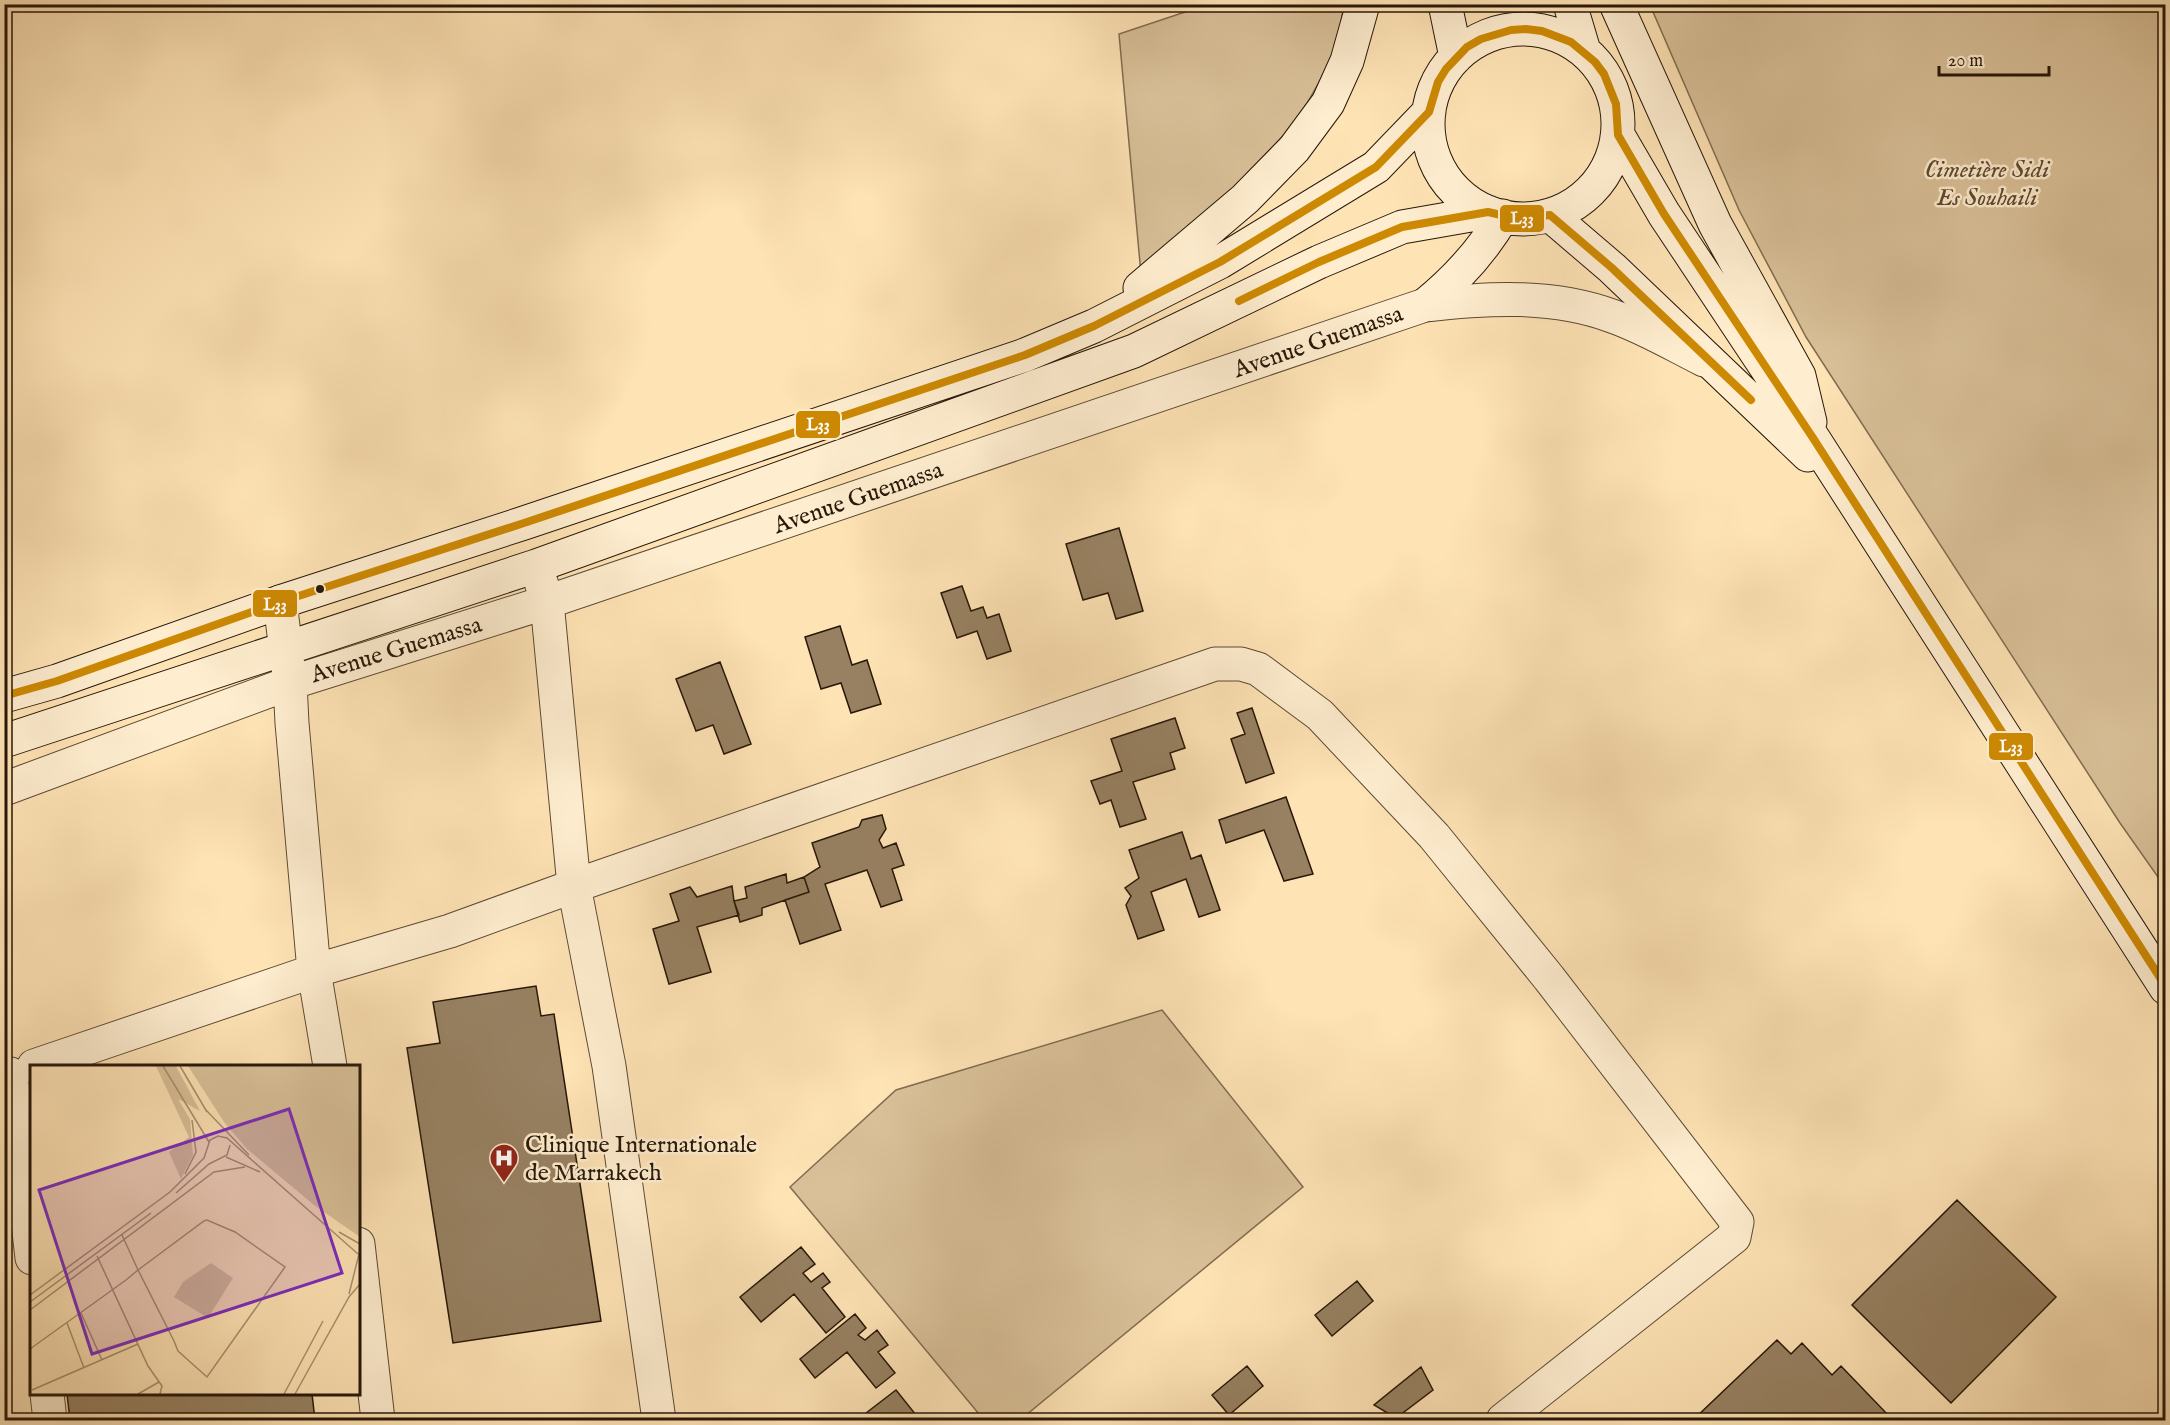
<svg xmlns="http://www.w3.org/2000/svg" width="2170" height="1425" viewBox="0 0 2170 1425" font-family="'IM FELL English',serif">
<rect width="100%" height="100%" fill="#fee3b5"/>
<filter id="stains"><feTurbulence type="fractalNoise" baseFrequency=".00333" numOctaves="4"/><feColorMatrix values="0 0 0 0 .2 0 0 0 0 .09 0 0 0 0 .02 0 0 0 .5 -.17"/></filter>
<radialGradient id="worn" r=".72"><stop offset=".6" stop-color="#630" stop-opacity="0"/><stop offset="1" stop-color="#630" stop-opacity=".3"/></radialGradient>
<path fill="#d9c098" stroke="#806c50" stroke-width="1.5" d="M 1206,5 L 1344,5 L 1335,54 L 1297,121 L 1206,217 L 1141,274 L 1119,34 Z
M 1650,5 L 2165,5 L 2165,887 L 2120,823 L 1806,337 L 1739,210 Z
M 1162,1010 L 1303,1187 L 1020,1420 L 984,1420 L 790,1187 L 896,1090 Z"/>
<path fill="#978162" stroke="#271708" stroke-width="1.5" d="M 1119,528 L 1143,611 L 1116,619 L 1108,593 L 1083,600 L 1066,544 Z
M 962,586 L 971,611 L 983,607 L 987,618 L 999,614 L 1011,651 L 987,659 L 977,631 L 957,638 L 941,593 Z
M 840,626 L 852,665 L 867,660 L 881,704 L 851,713 L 841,683 L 821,689 L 805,637 Z
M 720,662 L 751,744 L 724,754 L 713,725 L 696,731 L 676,679 Z
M 1252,708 L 1274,773 L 1246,783 L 1231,739 L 1245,734 L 1237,713 Z
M 1175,718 L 1185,748 L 1170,753 L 1175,769 L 1133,782 L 1146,819 L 1120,827 L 1111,800 L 1100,804 L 1091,781 L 1122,771 L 1111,739 Z
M 1286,797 L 1313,874 L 1284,881 L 1264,830 L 1226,843 L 1219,820 Z
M 882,815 L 886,829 L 879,840 L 883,848 L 896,843 L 904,865 L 892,869 L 902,900 L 881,907 L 867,870 L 825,884 L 841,930 L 800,944 L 785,900 L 809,892 L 804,877 L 820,867 L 812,843 L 859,827 L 862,820 Z
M 1182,832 L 1191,859 L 1201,855 L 1220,910 L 1199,917 L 1186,879 L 1151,892 L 1164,930 L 1138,939 L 1126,905 L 1131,896 L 1125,888 L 1139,878 L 1129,850 Z
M 786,874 L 787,883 L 804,877 L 809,892 L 762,908 L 762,915 L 740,922 L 734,901 L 747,898 L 745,887 Z
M 732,886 L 734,901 L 739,915 L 697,927 L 711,972 L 669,984 L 653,929 L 679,921 L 670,894 L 690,887 L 697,897 Z
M 536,986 L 541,1016 L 554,1014 L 601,1321 L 453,1343 L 407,1048 L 440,1043 L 433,1002 Z
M 1957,1200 L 2056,1297 L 1951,1403 L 1852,1305 Z
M 801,1247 L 815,1264 L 803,1273 L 811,1282 L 823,1273 L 830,1282 L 822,1288 L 845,1317 L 826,1333 L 794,1294 L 761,1322 L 740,1297 Z
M 1357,1281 L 1373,1301 L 1332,1336 L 1315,1315 Z
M 855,1314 L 866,1328 L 858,1335 L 865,1340 L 877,1330 L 888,1345 L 878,1352 L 895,1373 L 876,1388 L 847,1352 L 815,1378 L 800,1359 Z
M 1777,1340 L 1791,1354 L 1802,1343 L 1832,1375 L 1841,1366 L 1891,1418 L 1888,1420 L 1693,1420 Z
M 1247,1366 L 1263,1386 L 1229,1415 L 1212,1395 Z
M 1421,1367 L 1433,1390 L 1396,1418 L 1374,1405 Z
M 896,1390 L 920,1420 L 857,1420 Z
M 67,1394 L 312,1394 L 315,1420 L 70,1420 Z"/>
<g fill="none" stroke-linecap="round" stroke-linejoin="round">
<g stroke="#5d4a33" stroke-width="35">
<path id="minor" d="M 541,582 L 547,602 L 574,886 L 609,1066 L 659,1420
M 280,602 L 290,683 L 292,723 L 314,971 L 330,1066
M 4,789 L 290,683 L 547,602 L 1425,305 C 1488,298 1552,294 1612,316 C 1644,327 1674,345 1704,360
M 34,1066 L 314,971 L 450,931 L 574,886 L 1215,664 L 1241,664 L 1258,669 L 1320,715 L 1434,836 L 1549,978 L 1737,1222 L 1734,1237 L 1503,1420
M 11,1074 L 32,1258
M 358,1244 L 378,1420
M 47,1394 L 50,1420"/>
</g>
<g stroke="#271708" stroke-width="35">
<path id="secondary" d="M 1445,4 L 1456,57
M 1570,4 L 1584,51
M 1616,4 L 1715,224 L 1799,376 L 1810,422
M1428 124a95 95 0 1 1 190 0a95 95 0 1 1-190 0Z
M 1618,135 L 1664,214 L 1813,438 L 2166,988
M 1550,215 L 1612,268 L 1808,455
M 1140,288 L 1245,199 L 1294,149 L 1328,103 L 1347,61 L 1363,4
M 1425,305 C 1457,279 1482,252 1503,216
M 4,696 L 57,681 L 280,602 L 524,523 L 1025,355 L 1094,326 L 1220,262 L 1376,167 L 1429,112
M 4,741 L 536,566 L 1134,351 L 1319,262 L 1402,227 L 1488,212"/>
</g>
<use href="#minor" stroke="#feedcf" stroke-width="33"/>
<use href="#secondary" stroke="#feedcf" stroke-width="33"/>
<g stroke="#feedcf" stroke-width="12">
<path id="bus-1" d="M 1239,301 L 1319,262 L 1402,227 L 1488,212 L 1519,219 L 1550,215 L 1612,268 L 1751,400
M 4,696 L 57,681 L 280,602 L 524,523 L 1025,355 L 1094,326 L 1220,262 L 1376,167 L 1429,112 L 1438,82 L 1446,69 L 1467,47 L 1481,39 L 1511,30 L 1526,29 L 1542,31 L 1571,42 L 1595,62 L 1604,74 L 1616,104 L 1618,135 L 1664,214 L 1813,438 L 2166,987"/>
</g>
<use href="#bus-1" stroke="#cd8902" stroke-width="8"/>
</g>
<defs>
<g id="hospital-pin" transform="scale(1.5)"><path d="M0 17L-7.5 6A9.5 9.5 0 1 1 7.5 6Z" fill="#8f2418" stroke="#feedcf"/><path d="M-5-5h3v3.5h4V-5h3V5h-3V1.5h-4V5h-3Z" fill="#fff"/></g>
</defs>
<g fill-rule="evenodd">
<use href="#hospital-pin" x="504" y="1158"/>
</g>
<circle fill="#271708" stroke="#feedcf" stroke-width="2" cx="320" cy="589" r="5"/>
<g text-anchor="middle" stroke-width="5" stroke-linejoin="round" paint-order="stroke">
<g font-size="24" font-style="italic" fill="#5c4a33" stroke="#feedcf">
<text x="1987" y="177">Cimetière Sidi<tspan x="1987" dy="28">Es Souhaili</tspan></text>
</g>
<g font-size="24" fill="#271708" stroke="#feedcf">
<text transform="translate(1318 341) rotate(-19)" y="8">Avenue Guemassa</text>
<text transform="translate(858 497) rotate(-19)" y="8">Avenue Guemassa</text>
<text transform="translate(396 649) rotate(-17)" y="8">Avenue Guemassa</text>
</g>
<g font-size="24" fill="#271708" stroke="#feedcf" text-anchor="start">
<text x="525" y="1152">Clinique Internationale<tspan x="525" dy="28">de Marrakech</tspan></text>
</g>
</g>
<g transform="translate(30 1065)">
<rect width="330" height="330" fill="#fee3b5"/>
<path d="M 126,1 L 146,1 L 170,46 L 148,34 L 160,54 L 163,90 L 151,114 L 139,87 L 159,72 ZM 158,1 L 330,1 L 330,172 L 284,140 L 217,84 L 194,57 ZM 181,198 L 203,213 L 178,253 L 144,232 L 153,217 Z" fill="#d9c098"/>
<path fill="none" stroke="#a89170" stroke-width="1.5" d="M 133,1 L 179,77M 150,1 L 177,47M 175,44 L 219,90M 196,92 L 230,107M 155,109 L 166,87 L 162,55M 146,128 L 179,99 L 197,90 L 200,80M 309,167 L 330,179M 67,191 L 118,301 L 132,321 L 130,329M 319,229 L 330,185M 0,230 L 140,127 L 174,93 L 180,75 L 188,71 L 197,73 L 328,189M 0,237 L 121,148M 0,245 L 184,107 L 215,102M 51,248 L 72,295M 37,258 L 54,303M 0,284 L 96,215 L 108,205 L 174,156 L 177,155 L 205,167 L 255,202 L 177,312 L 148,286 L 144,276 L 108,205 L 92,170M 2,325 L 108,279M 108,329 L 129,317M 254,329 L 293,256M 265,329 L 319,232 L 330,219"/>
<path fill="#7b2cbf" fill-opacity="0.15" stroke="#7b2cbf" stroke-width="3" d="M 259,44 L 312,208 L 62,289 L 9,125 Z"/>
<rect width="330" height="330" fill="none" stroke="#271708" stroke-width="3"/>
</g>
<g stroke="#feedcf" stroke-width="2">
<rect x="1499" y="204" width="46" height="29" rx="6" fill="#cd8902"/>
<rect x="795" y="410" width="46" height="29" rx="6" fill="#cd8902"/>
<rect x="252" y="589" width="46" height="29" rx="6" fill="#cd8902"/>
<rect x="1988" y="732" width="46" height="29" rx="6" fill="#cd8902"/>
</g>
<g font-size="16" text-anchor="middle" font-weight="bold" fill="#fff">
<text x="1522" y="224">L33</text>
<text x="818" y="430">L33</text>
<text x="275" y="610">L33</text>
<text x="2011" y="752">L33</text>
</g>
<rect width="2170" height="1425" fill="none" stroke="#fee3b5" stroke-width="24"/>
<rect x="6" y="6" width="2158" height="1413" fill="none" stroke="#271708" stroke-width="3"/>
<rect x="12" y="12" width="2146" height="1401" fill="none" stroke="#271708" stroke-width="1.5"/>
<path d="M1939 66v9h110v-9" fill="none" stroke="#271708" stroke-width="3"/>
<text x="1948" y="66" font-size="18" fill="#271708" stroke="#feedcf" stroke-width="4.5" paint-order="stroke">20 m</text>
<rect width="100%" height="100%" filter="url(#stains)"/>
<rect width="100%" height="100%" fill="url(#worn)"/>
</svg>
